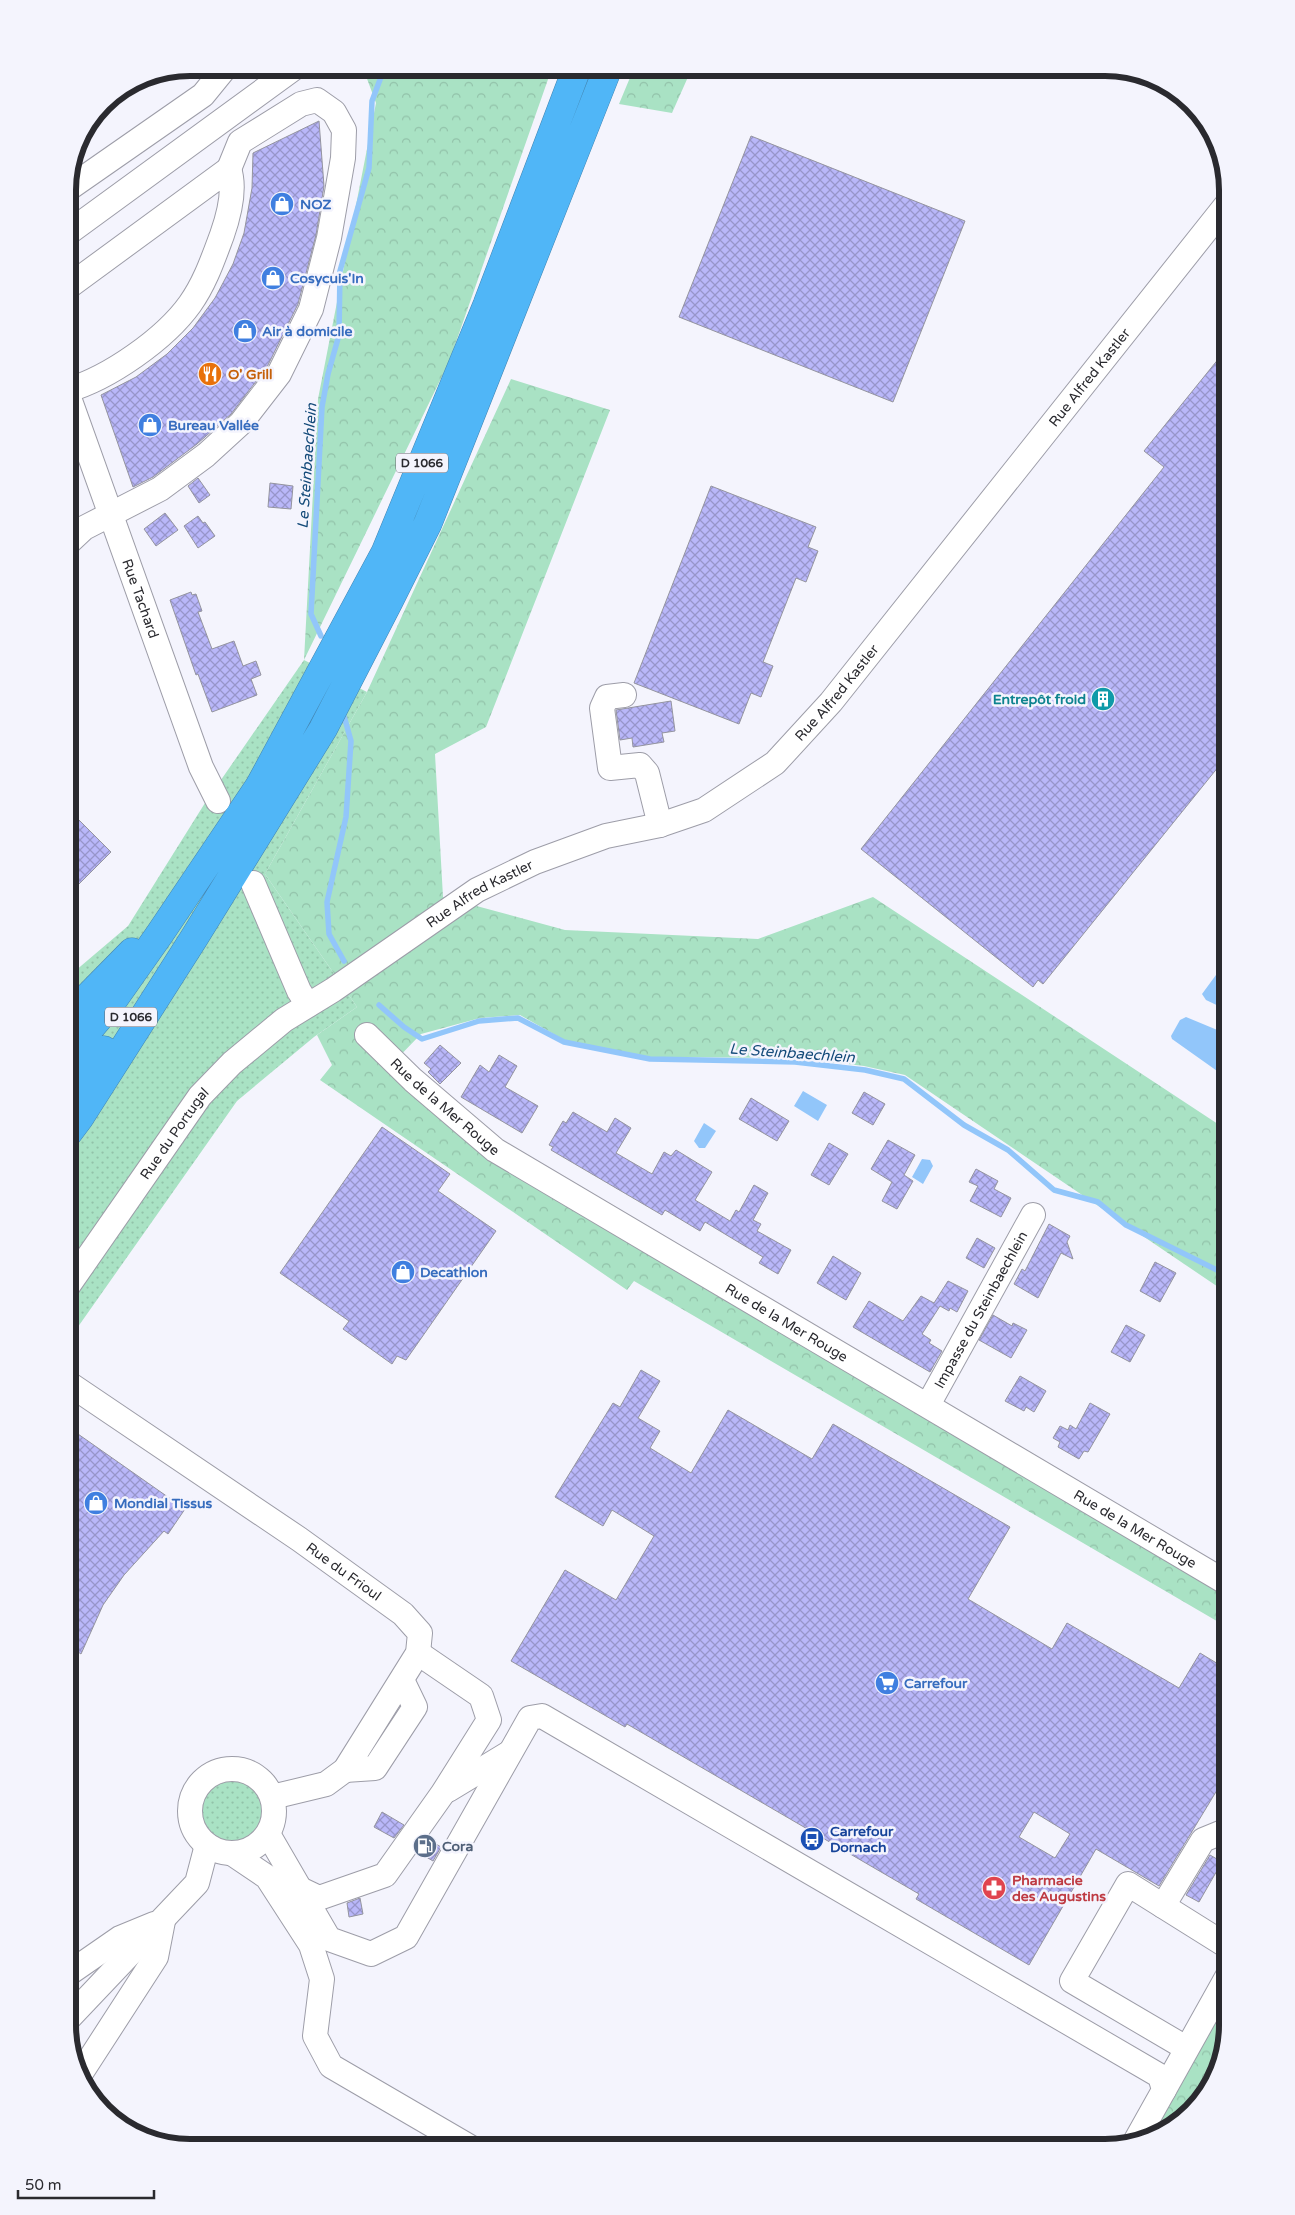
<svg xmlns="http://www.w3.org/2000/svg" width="1295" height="2215" viewBox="0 0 1295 2215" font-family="'Varela Round',sans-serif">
<defs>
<pattern id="grass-dots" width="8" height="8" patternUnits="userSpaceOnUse" patternTransform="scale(1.25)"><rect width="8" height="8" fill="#a9e2c4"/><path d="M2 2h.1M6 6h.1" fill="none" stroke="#92c2a9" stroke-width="1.8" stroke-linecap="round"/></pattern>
<pattern id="forest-crowns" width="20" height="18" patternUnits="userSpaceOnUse" patternTransform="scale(1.25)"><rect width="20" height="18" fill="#a9e2c4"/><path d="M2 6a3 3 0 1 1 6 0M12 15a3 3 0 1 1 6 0" fill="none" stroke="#92c2a9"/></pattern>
<pattern id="building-cross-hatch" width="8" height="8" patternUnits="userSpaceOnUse" patternTransform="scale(1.25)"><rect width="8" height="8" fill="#b9b7f9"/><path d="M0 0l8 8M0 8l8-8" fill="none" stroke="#9795ca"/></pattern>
</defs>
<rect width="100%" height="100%" fill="#f4f4fd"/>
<path fill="url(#grass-dots)" d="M 304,660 L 367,692 L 265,874 L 357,1007 L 314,1037 L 237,1101 L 68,1341 L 68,977 L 128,926 L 205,803 Z
M202 1810a31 31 0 1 1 62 0a31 31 0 1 1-62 0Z"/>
<path fill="url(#forest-crowns)" d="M 363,68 L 552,68 L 449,362 L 304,660 L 318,399 L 376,103 Z
M 634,68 L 692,68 L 672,113 L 619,104 Z
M 511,379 L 610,410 L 486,727 L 435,754 L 443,897 L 565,930 L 758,939 L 873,897 L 1227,1130 L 1227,1293 L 905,1075 L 864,1066 L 797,1058 L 650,1057 L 566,1041 L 520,1015 L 480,1018 L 421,1034 L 389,1067 L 493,1158 L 1227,1594 L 1227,1627 L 634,1281 L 627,1290 L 320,1080 L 332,1065 L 317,1035 L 357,1007 L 265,874 L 367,692 Z
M 1227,1992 L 1227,2025 L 1207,2093 L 1159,2135 L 1153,2136 Z"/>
<path fill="#92c6fa" d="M 1227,960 L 1227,1010 L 1206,1000 L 1202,994 Z
M 1186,1017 L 1227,1034 L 1227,1078 L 1172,1039 L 1171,1036 L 1180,1020 Z
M 803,1091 L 827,1105 L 818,1121 L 794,1106 Z
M 704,1123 L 716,1131 L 705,1148 L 699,1148 L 694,1141 Z
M 922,1159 L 930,1160 L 933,1166 L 923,1184 L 912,1177 Z"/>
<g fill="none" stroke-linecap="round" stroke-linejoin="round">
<path stroke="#92c6fa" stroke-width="5.5" d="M 321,636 L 311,614 L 322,407 L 328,374 L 339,335 L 340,271 L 369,168 L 372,101 L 381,77 L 390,68
M 344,716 L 351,741 L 346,817 L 327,902 L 329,934 L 344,961
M 379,1005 L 404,1027 L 422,1039 L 479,1021 L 518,1018 L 564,1042 L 650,1059 L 795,1062 L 865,1070 L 904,1079 L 964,1125 L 1008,1150 L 1054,1190 L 1098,1202 L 1126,1225 L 1227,1275"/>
</g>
<path fill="url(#building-cross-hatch)" stroke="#94949f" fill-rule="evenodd" d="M 319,121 L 324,186 L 316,235 L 298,304 L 267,367 L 231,414 L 197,444 L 153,477 L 133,487 L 101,395 L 136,377 L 167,354 L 193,328 L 215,298 L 233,264 L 244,233 L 252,188 L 253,153 Z
M 751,136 L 965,221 L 893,402 L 679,317 Z
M 1228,347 L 1228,752 L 1217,765 L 1219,766 L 1043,984 L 1038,980 L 1033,987 L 861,849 L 1164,467 L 1144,451 Z
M 198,478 L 210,495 L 199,503 L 188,486 Z
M 270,483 L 293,486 L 291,509 L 268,507 Z
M 711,486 L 816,527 L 808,547 L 818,551 L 806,582 L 796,578 L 763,662 L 773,666 L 761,697 L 751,693 L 739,724 L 634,683 Z
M 165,513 L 178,530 L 156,546 L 144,529 Z
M 198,516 L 203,523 L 205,522 L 215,536 L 198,548 L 184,526 Z
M 191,592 L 192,595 L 196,594 L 202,611 L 198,612 L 212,649 L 234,641 L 243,666 L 256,661 L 261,675 L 251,679 L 257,695 L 212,712 L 198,674 L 196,675 L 170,600 Z
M 671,701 L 675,731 L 662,733 L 664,742 L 633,747 L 632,738 L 620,740 L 616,710 Z
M 68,809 L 111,852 L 68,895 Z
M 440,1045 L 461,1063 L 440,1084 L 428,1072 L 431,1069 L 424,1063 Z
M 499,1055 L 517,1066 L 505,1087 L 538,1106 L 522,1133 L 461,1097 L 480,1065 L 489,1072 Z
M 864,1092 L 885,1104 L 873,1125 L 852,1113 Z
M 751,1098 L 789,1121 L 777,1141 L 739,1119 Z
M 573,1112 L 607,1132 L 615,1118 L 631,1128 L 616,1153 L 652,1174 L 664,1152 L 671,1156 L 676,1150 L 712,1172 L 695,1200 L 730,1221 L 736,1210 L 739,1212 L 754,1185 L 768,1193 L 753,1220 L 761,1224 L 757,1231 L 791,1250 L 778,1274 L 759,1263 L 763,1257 L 705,1222 L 700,1231 L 665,1210 L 662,1215 L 551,1150 L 553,1147 L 549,1145 L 563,1121 L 566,1123 Z
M 382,1127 L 450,1174 L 438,1191 L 496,1231 L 406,1360 L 397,1356 L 392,1364 L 343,1329 L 349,1321 L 280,1273 Z
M 888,1140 L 915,1155 L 904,1175 L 913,1181 L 897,1209 L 882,1201 L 892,1182 L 871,1169 Z
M 829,1143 L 848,1154 L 829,1185 L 811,1175 Z
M 976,1169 L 998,1181 L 994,1189 L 1011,1198 L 1001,1217 L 970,1201 L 978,1186 L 969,1182 Z
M 1049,1224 L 1070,1236 L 1067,1242 L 1073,1259 L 1061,1253 L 1038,1298 L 1014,1284 L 1022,1269 L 1025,1271 Z
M 977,1238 L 995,1248 L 984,1268 L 966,1258 Z
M 833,1256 L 861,1273 L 846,1300 L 817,1283 Z
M 1155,1262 L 1176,1273 L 1160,1302 L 1140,1291 Z
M 948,1281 L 968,1291 L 957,1312 L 950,1308 L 949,1311 L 940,1306 L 922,1334 L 931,1340 L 929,1343 L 942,1351 L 930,1372 L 853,1327 L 869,1301 L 903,1321 L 921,1296 L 934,1303 Z
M 993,1315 L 1012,1326 L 1013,1323 L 1027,1330 L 1011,1358 L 979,1340 Z
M 1126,1325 L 1145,1335 L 1130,1362 L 1111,1352 Z
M 641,1370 L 660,1381 L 638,1418 L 660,1431 L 650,1448 L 691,1473 L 728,1410 L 812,1459 L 833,1424 L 1010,1527 L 968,1599 L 1052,1649 L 1067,1623 L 1179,1688 L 1200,1653 L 1228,1670 L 1228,1772 L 1159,1886 L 1096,1849 L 1029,1965 L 916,1899 L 919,1894 L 888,1876 L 627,1724 L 625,1727 L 511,1661 L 565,1570 L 616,1600 L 654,1536 L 612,1510 L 603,1526 L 555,1497 L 613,1403 L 620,1407 ZM 1034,1812 L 1070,1834 L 1055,1858 L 1019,1837 Z
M 1020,1376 L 1046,1391 L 1034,1412 L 1026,1407 L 1024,1411 L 1005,1401 Z
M 1090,1403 L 1110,1414 L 1088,1452 L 1084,1451 L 1079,1459 L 1058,1447 L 1060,1442 L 1053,1438 L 1060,1426 L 1068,1430 L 1070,1425 L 1076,1429 Z
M 68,1427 L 185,1509 L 168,1534 L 164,1531 L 124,1575 L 103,1605 L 81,1654 L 68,1645 Z
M 382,1812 L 404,1825 L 394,1838 L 374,1827 Z
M 428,1839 L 441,1847 L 433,1861 L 418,1852 Z
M 1210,1855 L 1222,1862 L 1199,1902 L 1186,1895 Z
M 360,1898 L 363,1914 L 349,1917 L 347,1903 Z"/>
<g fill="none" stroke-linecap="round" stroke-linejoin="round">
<g stroke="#9d9da8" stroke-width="26">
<g id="minor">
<path d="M 68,189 L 203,95 L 225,68"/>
<path d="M 68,233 L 294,68"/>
<path d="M 68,390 C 109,378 165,339 190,304 C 205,283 213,259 222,235 C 229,215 236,189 229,169 L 68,287"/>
<path id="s1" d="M 68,395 L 201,767 L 218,801"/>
<path d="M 68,543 L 84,528 L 160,489 L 206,455 L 241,423 L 279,374 L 311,309 L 329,238 L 343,158 L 344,130 L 334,112 L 317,100 L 301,104 L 240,142 L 229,169"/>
<path d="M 624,695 L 607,697 L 602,708 L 610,768 L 640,765 L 647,773 L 660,825"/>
<path d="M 253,883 L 299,991 L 308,1005"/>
<path id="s2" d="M 367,1035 L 413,1080 L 495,1150 L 1227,1583"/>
<path id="s3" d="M 68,1286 L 200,1096 L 232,1063 L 284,1020 L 333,990 L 477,890 L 535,862 L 606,836 L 660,825 L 704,810 L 775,763 L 831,702 L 1227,204"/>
<path id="s4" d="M 68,1383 L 299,1539 L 403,1614 L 420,1633 L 418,1653 L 345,1770 L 326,1784 L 272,1797"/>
<path id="s5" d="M 928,1405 L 1033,1215"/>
<circle cx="232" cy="1811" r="42"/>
<path d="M 345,1770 L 375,1768 L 415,1707 L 402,1680"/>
<path d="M 448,1790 L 509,1753"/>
<path d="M 268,1834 L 329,1939 L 371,1954 L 406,1937 L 530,1718 L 542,1716 L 1160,2076 L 1164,2090 L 1136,2140"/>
<path d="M 233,1854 L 267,1877 L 311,1945 L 322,1979 L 315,2036 L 331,2066 L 470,2147"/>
<path d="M 298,1888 L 319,1898 L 385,1875 L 443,1793 L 489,1720 L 481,1696 L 418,1653"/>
<path d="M 1163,1906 L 1203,1840 L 1225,1831 L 1227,1832"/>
<path d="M 68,1974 L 120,1938 L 154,1924"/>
<path d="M 68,2019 L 197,1883 L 207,1845"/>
<path d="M 1186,2048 L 1072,1981 L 1128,1884 L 1227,1946"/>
<path d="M 79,2076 L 156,1957 L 163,1921"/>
<path d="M 1164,2090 L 1227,1977"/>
</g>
</g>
<g stroke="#4385b1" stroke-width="29">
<path id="highway" d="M 68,1017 L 132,952
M 68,1054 L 109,1006 L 159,935 L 260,785 L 385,553 L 487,305 L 577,68
M 68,1096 L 104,1050
M 68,1133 L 80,1117 L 194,938 L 323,729 L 389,601 L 428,523 L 608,68"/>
</g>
<use href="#minor" stroke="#fff" stroke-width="24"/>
<use href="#highway" stroke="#50b6f7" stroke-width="28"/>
</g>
<defs>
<g id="shop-disc" transform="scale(1.25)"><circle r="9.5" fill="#3f7fe0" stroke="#f4f4fd"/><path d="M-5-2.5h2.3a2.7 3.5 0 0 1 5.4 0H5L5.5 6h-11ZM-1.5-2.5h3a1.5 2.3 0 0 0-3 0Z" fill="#fff"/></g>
<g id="restaurant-disc" transform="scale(1.25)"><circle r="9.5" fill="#e8710a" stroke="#f4f4fd"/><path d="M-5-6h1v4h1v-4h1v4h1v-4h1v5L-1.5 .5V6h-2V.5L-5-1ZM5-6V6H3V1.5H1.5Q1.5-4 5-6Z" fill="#fff"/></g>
<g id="building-disc" transform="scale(1.25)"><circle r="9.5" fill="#0f9aa8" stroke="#f4f4fd"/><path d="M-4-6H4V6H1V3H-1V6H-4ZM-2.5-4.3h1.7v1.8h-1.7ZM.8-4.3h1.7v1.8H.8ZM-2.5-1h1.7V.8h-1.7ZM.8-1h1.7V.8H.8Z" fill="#fff"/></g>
<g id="supermarket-disc" transform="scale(1.25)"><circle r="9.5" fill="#3f7fe0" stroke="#f4f4fd"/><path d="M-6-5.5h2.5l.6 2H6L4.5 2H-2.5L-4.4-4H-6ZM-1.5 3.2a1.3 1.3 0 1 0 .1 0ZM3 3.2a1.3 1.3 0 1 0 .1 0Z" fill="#fff"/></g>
<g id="bus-disc" transform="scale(1.25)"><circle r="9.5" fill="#1a4fb4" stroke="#f4f4fd"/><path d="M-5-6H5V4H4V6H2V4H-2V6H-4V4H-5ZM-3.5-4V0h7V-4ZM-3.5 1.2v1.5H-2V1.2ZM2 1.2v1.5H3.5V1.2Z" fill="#fff"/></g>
<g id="fuel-disc" transform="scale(1.25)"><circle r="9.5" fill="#5c6f8a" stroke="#f4f4fd"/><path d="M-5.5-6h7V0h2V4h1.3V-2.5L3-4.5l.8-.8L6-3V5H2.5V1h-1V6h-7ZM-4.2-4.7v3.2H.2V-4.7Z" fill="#fff"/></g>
<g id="pharmacy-disc" transform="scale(1.25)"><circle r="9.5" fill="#e0444e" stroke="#f4f4fd"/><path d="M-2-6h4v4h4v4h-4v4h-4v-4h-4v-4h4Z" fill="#fff"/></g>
</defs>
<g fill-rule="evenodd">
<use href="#shop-disc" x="282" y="204"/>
<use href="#shop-disc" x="273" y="278"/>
<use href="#shop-disc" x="245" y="331"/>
<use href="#restaurant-disc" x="210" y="374"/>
<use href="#shop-disc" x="150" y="425"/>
<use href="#building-disc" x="1103" y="699"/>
<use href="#shop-disc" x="403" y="1272"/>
<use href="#shop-disc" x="96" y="1503"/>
<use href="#supermarket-disc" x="887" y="1683"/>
<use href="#bus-disc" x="812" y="1839"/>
<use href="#fuel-disc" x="425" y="1846"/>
<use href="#pharmacy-disc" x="994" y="1888"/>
</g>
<g text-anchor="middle" stroke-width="5" stroke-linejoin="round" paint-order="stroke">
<g fill="#f4f4fd" stroke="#67676d" stroke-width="1">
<rect x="396" y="453.5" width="52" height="19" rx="4"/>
<rect x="105" y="1007.5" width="52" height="19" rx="4"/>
</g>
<g font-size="12" font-weight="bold" fill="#2a2a2f">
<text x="422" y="467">D 1066</text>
<text x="131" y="1021">D 1066</text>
</g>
<g font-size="14" font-weight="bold" fill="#366cbe" stroke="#f4f4fd" text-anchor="start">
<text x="300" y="209">NOZ</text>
<text x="290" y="283">Cosycuis'In</text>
<text x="262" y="336">Air à domicile</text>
<text x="168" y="430">Bureau Vallée</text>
<text x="420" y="1277">Decathlon</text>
<text x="114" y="1508">Mondial Tissus</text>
<text x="904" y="1688">Carrefour</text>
</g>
<g font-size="14" font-weight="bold" fill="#c56008" stroke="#f4f4fd" text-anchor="start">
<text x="228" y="379">O' Grill</text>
</g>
<g font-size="14" fill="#2a2a2f" stroke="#f4f4fd">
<text dy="5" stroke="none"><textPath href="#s3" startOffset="1402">Rue Alfred Kastler</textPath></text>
<text dy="5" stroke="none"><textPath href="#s1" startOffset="216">Rue Tachard</textPath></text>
<text dy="5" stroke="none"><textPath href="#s3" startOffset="998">Rue Alfred Kastler</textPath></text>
<text dy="5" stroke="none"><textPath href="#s3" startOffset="578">Rue Alfred Kastler</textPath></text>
<text dy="5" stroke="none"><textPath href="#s2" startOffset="106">Rue de la Mer Rouge</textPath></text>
<text dy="5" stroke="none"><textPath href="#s3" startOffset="186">Rue du Portugal</textPath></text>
<text dy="5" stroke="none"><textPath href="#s5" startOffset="109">Impasse du Steinbaechlein</textPath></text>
<text dy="5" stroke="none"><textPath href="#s2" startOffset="511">Rue de la Mer Rouge</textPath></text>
<text dy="5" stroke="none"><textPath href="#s2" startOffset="916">Rue de la Mer Rouge</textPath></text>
<text dy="5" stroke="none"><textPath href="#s4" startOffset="334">Rue du Frioul</textPath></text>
</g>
<g font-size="14" font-weight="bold" fill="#0d838f" stroke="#f4f4fd" text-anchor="end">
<text x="1086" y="704">Entrepôt froid</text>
</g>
<g font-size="14" font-weight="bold" fill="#164399" stroke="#f4f4fd" text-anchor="start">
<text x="830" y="1836">Carrefour<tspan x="830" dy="16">Dornach</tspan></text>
</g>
<g font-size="14" font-weight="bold" fill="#4e5e75" stroke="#f4f4fd" text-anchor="start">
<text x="442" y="1851">Cora</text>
</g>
<g font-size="14" font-weight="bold" fill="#be3a42" stroke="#f4f4fd" text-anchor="start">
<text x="1012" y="1885">Pharmacie<tspan x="1012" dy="16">des Augustins</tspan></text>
</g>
<g font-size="15" font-style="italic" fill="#134a79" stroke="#f4f4fd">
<text transform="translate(307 466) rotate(-86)" y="5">Le Steinbaechlein</text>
<text transform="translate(792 1053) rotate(4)" y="5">Le Steinbaechlein</text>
</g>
</g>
<path d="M0 0H1295V2215H0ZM190 76H1105A114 114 0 0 1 1219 190V2025A114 114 0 0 1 1105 2139H190A114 114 0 0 1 76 2025V190A114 114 0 0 1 190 76Z" fill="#f4f4fd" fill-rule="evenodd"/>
<path fill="none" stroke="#2a2a2f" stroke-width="6" d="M190 76H1105A114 114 0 0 1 1219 190V2025A114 114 0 0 1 1105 2139H190A114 114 0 0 1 76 2025V190A114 114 0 0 1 190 76Z"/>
<path d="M18 2190v8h136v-8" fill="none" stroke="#2a2a2f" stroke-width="2.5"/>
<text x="25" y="2190" font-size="15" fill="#2a2a2f" stroke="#f4f4fd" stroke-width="4" paint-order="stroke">50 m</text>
</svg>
